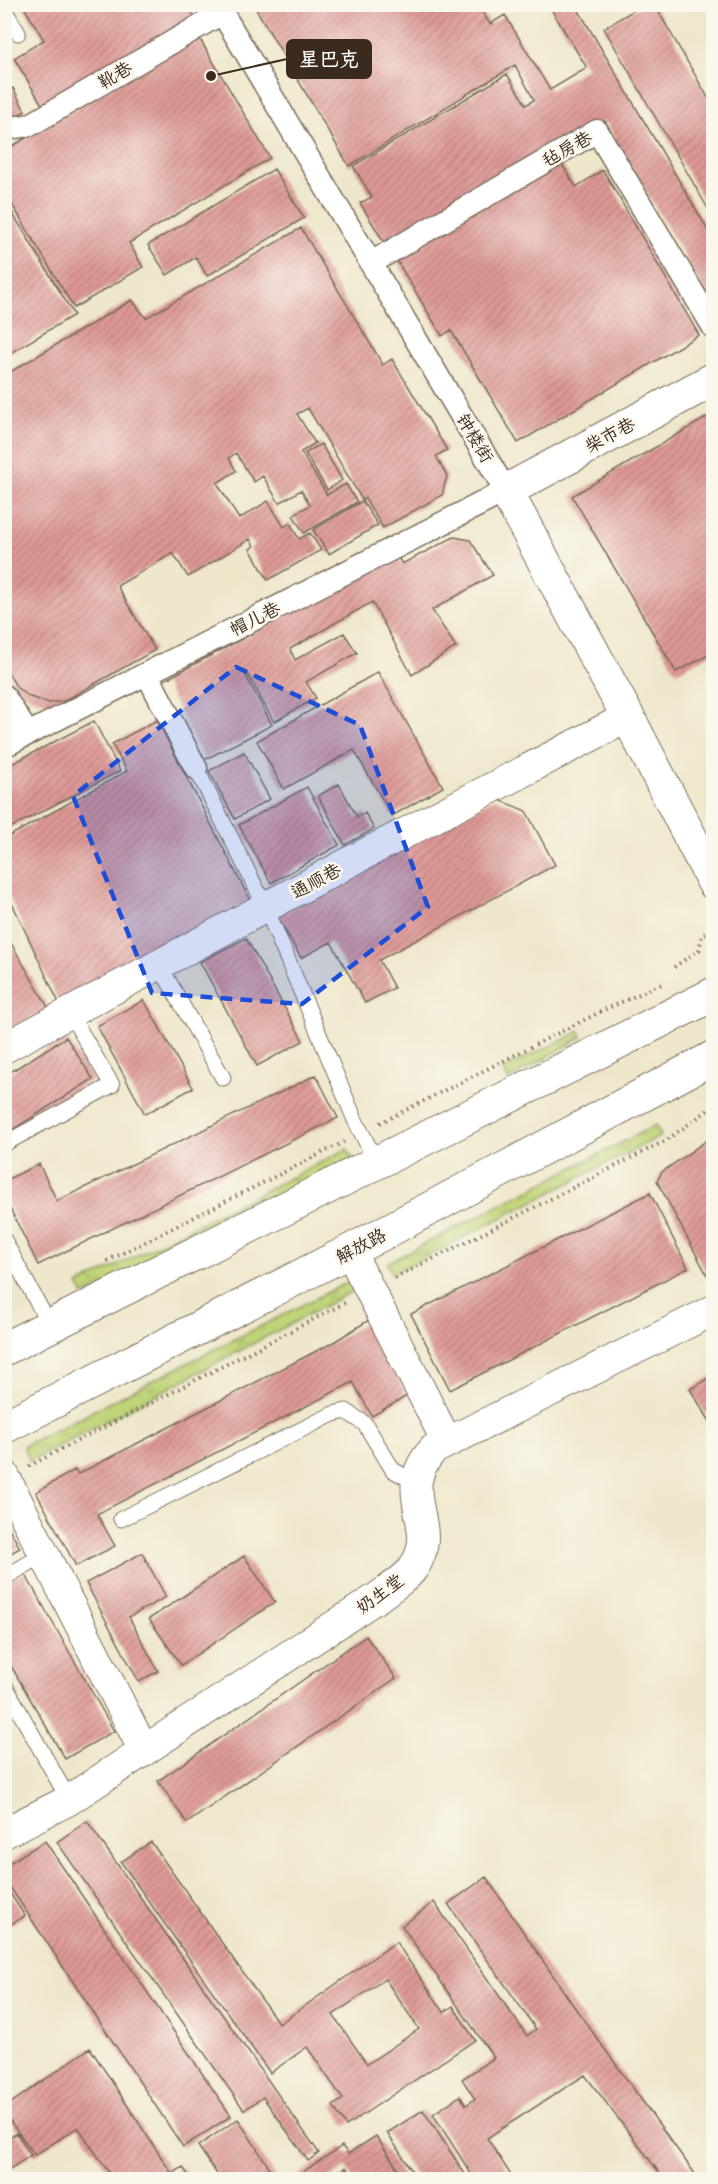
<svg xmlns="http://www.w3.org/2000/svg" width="718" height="2184" viewBox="0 0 718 2184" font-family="Kalam,'LXGW WenKai TC',sans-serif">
<defs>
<pattern id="grass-tufts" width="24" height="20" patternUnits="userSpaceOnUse" patternTransform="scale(1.5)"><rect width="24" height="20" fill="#bfd478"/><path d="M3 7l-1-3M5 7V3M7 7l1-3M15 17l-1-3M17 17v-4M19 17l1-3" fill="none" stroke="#a5b667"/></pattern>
<pattern id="building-hatch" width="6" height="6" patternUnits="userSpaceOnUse" patternTransform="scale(1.5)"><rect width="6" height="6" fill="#de9996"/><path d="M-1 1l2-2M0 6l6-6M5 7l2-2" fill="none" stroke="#b57d7a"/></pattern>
</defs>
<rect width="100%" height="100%" fill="#fbf7ec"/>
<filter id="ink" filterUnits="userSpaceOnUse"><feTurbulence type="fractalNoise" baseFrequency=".0167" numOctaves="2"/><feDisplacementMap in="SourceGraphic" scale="12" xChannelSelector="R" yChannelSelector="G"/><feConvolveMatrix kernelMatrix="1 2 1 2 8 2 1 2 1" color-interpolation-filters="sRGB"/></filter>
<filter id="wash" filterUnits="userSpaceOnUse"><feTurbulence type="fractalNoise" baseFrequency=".008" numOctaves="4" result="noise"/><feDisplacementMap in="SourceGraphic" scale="24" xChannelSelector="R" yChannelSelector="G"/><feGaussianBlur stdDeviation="1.35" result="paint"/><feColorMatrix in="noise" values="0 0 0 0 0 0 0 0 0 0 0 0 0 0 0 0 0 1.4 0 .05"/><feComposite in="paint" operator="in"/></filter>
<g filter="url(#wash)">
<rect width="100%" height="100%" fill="#eee7cb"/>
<path fill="url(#grass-tufts)" stroke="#7d7f4b" stroke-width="1.5" d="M 580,1031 L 582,1037 L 508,1080 L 503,1069 Z
M 656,1125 L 661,1136 L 392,1274 L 387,1263 Z
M 347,1149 L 353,1159 L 84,1296 L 78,1285 Z
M 350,1281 L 355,1290 L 30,1461 L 23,1446 Z"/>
<g id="blocks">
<path fill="url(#building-hatch)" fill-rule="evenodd" d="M 22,4 L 187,4 L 194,17 L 44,108 L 14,58 L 44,40 Z
M 253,4 L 495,4 L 482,12 L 490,24 L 505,15 L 550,90 L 587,68 L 551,9 L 559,4 L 575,4 L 714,240 L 714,307 L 605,121 L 388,249 L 360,203 L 372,197 L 353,166 L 507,74 L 526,105 L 534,100 L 515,65 L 349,166 Z
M 644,4 L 654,4 L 714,108 L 714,219 L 604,28 Z
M 198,36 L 270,158 L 129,243 L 143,267 L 74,308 L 4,191 L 4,151 Z
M 13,88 L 25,111 L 4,122 L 4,93 Z
M 558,158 L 576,187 L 603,170 L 699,335 L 518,443 L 451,330 L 442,336 L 394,256 Z
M 274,169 L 304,218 L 207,276 L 196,257 L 167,275 L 148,245 Z
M 4,199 L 74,315 L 4,357 Z
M 301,228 L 383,365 L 392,359 L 447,450 L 436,456 L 447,476 L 442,495 L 383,528 L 365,498 L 362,500 L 308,408 L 297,414 L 315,443 L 301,452 L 327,495 L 346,484 L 357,502 L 304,533 L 293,515 L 310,505 L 301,490 L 279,503 L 263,476 L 254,482 L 236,453 L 229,458 L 236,471 L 217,483 L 239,519 L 268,501 L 284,527 L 290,523 L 299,539 L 310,533 L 321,550 L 268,580 L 250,549 L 254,546 L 250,539 L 188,577 L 173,553 L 117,586 L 155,650 L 64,701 L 49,703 L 30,697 L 17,688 L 5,667 L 5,375 L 132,300 L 146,318 Z
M 714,413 L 714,652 L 676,672 L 572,496 Z
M 321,444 L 342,480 L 327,490 L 305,453 Z
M 362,501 L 378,525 L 329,554 L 313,530 Z
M 454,537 L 470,540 L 493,575 L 432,610 L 456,647 L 412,675 L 372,602 L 290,649 L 295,660 L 344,633 L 357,653 L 306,682 L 316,698 L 274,722 L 247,673 L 245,674 L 272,725 L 204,760 L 163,681 L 397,556 L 402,564 Z
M 378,672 L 443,787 L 392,816 L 354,750 L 284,789 L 257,741 Z
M 157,720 L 250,900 L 59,1003 L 4,886 L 4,839 L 127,771 L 112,744 Z
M 94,721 L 120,771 L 4,831 L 4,768 Z
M 244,752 L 270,799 L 235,819 L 209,771 Z
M 339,784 L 357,817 L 365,813 L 374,829 L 345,845 L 318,796 Z
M 307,787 L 339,845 L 271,883 L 239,825 Z
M 495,798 L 526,811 L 555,865 L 379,960 L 394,988 L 365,1003 L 331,942 L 301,958 L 277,916 Z
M 4,931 L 49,1009 L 4,1033 Z
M 246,938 L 303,1041 L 257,1066 L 200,962 Z
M 144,1000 L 193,1088 L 145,1114 L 97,1026 Z
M 66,1037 L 93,1079 L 4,1135 L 4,1076 Z
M 316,1075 L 338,1118 L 38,1265 L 4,1196 L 4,1181 L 39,1164 L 57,1201 Z
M 709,1139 L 714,1139 L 714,1288 L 657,1181 L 662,1172 Z
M 650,1193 L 688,1268 L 450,1390 L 411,1314 Z
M 369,1320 L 407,1396 L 372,1416 L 353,1382 L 97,1514 L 115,1546 L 76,1566 L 36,1492 L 75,1470 L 78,1474 L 332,1343 Z
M 714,1375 L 714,1428 L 690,1389 Z
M 4,1519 L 20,1548 L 4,1557 Z
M 142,1553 L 166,1597 L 129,1617 L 158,1671 L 139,1682 L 86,1583 Z
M 244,1556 L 275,1602 L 181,1665 L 149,1619 Z
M 24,1572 L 114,1731 L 65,1759 L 4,1654 L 4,1583 Z
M 366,1636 L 396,1678 L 187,1823 L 158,1781 Z
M 87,1821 L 319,2153 L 308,2161 L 263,2097 L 244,2110 L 57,1842 Z
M 45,1841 L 231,2116 L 183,2147 L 4,1878 L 4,1866 Z
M 151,1842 L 279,2024 L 396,1942 L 444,2012 L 453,2006 L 475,2040 L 346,2126 L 333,2106 L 343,2099 L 307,2047 L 270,2073 L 121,1862 ZM 385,1979 L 419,2029 L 367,2064 L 333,2015 Z
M 486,1877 L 573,2005 L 695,2174 L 688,2180 L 665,2180 L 585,2075 L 487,2138 L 514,2180 L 475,2180 L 433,2114 L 460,2096 L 466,2105 L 475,2099 L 462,2079 L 494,2058 L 402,1926 L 434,1902 L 527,2036 L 536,2029 L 448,1904 Z
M 4,1884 L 25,1916 L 4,1928 Z
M 90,2048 L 172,2174 L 183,2167 L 191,2180 L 114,2180 L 78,2127 L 35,2155 L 4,2113 L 4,2108 Z
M 423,2110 L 469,2180 L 418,2180 L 387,2133 Z
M 238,2119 L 277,2180 L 221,2180 L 198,2146 Z
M 17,2133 L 31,2155 L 4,2173 L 4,2140 Z
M 376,2136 L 405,2180 L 354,2180 L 346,2167 L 327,2180 L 291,2180 L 342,2146 L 348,2154 Z"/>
</g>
</g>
<g filter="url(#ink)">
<use href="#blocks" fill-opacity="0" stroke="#7a6c5b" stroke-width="1.5"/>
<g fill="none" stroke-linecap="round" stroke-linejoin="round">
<g stroke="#7a6c5b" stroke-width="17">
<path id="service" d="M 4,9 L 18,33
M 196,768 L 266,908 L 355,1120 L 377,1163
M 160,966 L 223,1078
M 4,1144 L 112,1085 L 69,1012
M 4,1240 L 50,1326
M 121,1519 L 333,1414 L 346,1411 L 365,1424 L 393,1470 L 416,1483
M 4,1578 L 46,1553
M 4,1684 L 69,1800"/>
</g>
<g stroke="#7a6c5b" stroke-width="25">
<path id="pedestrian" d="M 4,129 L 30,125 L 222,13
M 371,263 L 597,131 L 714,328
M 147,674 L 196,768
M 4,696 L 28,734
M 4,746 L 506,491 L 217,4"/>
</g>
<g stroke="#7a6c5b" stroke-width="32">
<path id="minor" d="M 4,1048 L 357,858 L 628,717
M 350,1251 L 447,1442
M 4,1475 L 144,1751
M 4,1833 L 69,1800 L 378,1597 C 390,1588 406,1579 414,1567 C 442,1524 392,1493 434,1449 L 714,1310"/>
</g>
<g stroke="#7a6c5b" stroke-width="35">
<path id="tertiary" d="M 714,379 L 506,491 L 628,717 L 714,883"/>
</g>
<g stroke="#7a6c5b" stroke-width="35">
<path id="primary" d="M 4,1349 L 714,994
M 4,1427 L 350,1251 L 714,1057"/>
</g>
<path stroke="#7a6c5b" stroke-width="4" stroke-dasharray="1.5 4.5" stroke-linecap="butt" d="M 674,967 L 699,950 L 702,935 L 714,928
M 380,1123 L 606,1009 L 664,983
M 107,1261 L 344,1142
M 395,1278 L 665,1141 L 714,1106
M 29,1466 L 345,1303"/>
<use href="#service" stroke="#fff" stroke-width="15"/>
<use href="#pedestrian" stroke="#fff" stroke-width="22"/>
<use href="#minor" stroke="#fff" stroke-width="30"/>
<use href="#tertiary" stroke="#fff" stroke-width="33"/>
<use href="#primary" stroke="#fff" stroke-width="33"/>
</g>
</g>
<path fill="#1d4ed8" fill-opacity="0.2" stroke="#1d4ed8" stroke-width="4.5" stroke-dasharray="12 8" stroke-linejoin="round" d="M 236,667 L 360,725 L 428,907 L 302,1004 L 152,993 L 73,796 Z"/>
<g text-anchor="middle" stroke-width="5" stroke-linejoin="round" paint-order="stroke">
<g font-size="18" fill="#3b2a1e" stroke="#fbf7ec">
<text transform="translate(115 75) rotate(-30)" y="6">靴巷</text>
<text transform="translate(567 149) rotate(-29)" y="6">毡房巷</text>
<text transform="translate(610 435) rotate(-28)" y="6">柴市巷</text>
<text transform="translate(475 438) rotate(59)" y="6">钟楼街</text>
<text transform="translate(255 619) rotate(-27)" y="6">帽儿巷</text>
<text transform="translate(316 881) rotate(-29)" y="6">通顺巷</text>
<text transform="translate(361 1246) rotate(-28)" y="6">解放路</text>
<text transform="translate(380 1594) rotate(-36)" y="6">奶生堂</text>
</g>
</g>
<path fill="none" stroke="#3b2a1e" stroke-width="2" d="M211 76L287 59"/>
<circle fill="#3b2a1e" stroke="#fbf7ec" stroke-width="2" cx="211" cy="76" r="6"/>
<rect fill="#3b2a1e" stroke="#3b2a1e" stroke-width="2" x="287" y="40" width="84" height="38" rx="6"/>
<g font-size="20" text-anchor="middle" font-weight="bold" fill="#fff">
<text x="329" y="66">星巴克</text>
</g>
<rect width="718" height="2184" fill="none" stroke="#fbf7ec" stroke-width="24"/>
</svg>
